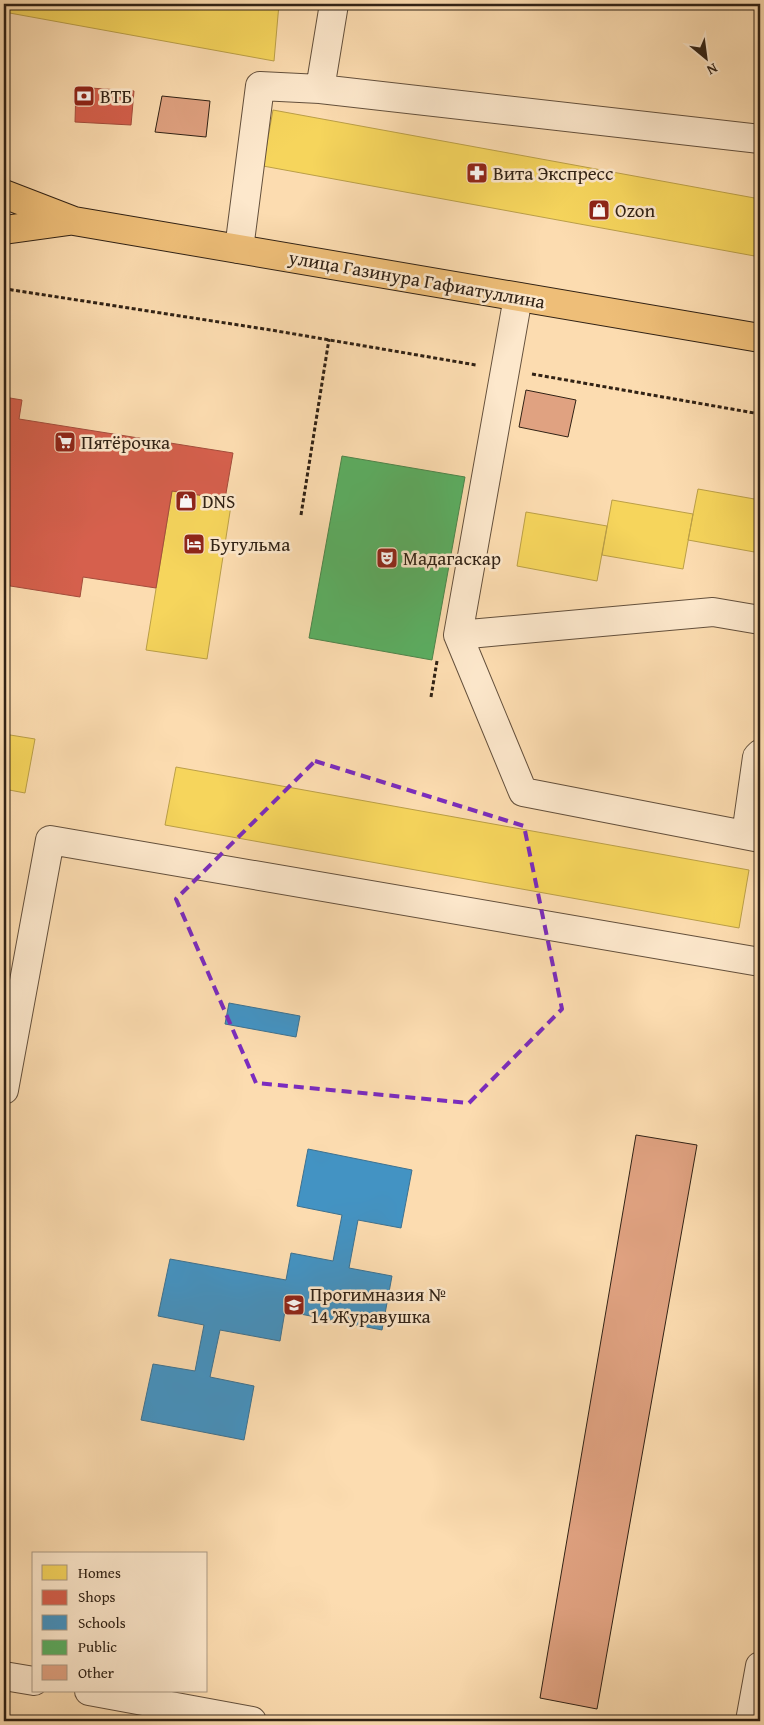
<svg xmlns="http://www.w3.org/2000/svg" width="764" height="1725" viewBox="0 0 764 1725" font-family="'Gentium Book Plus',serif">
<rect width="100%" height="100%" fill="#fcdcb0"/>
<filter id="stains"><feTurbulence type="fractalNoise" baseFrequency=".004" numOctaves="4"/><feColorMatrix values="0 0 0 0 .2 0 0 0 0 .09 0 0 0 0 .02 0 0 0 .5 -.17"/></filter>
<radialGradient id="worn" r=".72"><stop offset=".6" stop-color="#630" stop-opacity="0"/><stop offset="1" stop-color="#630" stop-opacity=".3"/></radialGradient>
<path fill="#f6d55c" stroke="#bb9f47" d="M 4,4 L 279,4 L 274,61 L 4,12 Z
M 273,110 L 760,199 L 760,257 L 263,166 Z
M 698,489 L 760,500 L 760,553 L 688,540 Z
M 172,491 L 225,499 L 232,499 L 207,659 L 146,650 Z
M 612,500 L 693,514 L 683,569 L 602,555 Z
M 526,512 L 607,526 L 597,581 L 517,566 Z
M 4,734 L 35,739 L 25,793 L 4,789 Z
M 176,767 L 749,870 L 739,928 L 165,825 Z"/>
<path fill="#d6604d" stroke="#a44d3c" d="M 76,87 L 134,91 L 131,125 L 75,122 Z
M 4,397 L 22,400 L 19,419 L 233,453 L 225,499 L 172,491 L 156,588 L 83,577 L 80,597 L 4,585 Z"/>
<path fill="#4393c3" stroke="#3e718f" d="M 229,1003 L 300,1016 L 296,1037 L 225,1024 Z
M 308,1149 L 412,1170 L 401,1228 L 358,1220 L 349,1268 L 392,1276 L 382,1330 L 285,1311 L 280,1341 L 220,1330 L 210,1377 L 254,1386 L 244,1440 L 141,1420 L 153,1364 L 195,1371 L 204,1325 L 158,1316 L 170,1259 L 286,1280 L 291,1253 L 333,1261 L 342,1215 L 297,1206 Z"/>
<path fill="#5aae61" stroke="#4e844a" d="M 342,456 L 465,477 L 432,660 L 309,638 Z"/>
<path fill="#e0a281" stroke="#312215" d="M 162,96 L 210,101 L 206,137 L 155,132 Z
M 526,390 L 576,400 L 568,437 L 519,427 Z
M 636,1135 L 697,1145 L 597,1709 L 540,1698 Z"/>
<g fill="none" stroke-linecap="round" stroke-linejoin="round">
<g stroke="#64503c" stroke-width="30">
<path id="minor" d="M 320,89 L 760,139
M 239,249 L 260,86 L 320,89 L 334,4
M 760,620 L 713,612 L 458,635 L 523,792 L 760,838
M 458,635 L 518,297
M 746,835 L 757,757 L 760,754
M 4,1090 L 50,840 L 760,962
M 4,1676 L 34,1681
M 89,1691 L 252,1721
M 750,1721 L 760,1666"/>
</g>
<g stroke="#312215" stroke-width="30">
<path id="major" d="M 4,194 L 74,221 L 760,338
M 4,230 L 69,221"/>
</g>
<path stroke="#312215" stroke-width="3" stroke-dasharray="4 2.5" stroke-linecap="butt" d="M 4,291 L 6,289 L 271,330 L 476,365
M 532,374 L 760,414
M 301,515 L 329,339
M 431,697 L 437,661"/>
<use href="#minor" stroke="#fde8cc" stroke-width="28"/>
<use href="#major" stroke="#eebe78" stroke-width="28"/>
</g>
<path fill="none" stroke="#7b2cbf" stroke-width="4" stroke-dasharray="10 6" stroke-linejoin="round" d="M 315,761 L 524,826 L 562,1009 L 469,1103 L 256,1083 L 176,899 Z"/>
<defs>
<g id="bank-square" transform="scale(1.125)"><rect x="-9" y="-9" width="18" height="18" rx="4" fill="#8f2418" stroke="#fde8cc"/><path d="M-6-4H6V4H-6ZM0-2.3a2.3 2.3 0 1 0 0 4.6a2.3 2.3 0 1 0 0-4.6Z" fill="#fff"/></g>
<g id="pharmacy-square" transform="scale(1.125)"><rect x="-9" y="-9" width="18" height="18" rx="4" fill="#8f2418" stroke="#fde8cc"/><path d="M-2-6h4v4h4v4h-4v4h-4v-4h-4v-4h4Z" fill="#fff"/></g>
<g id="shop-square" transform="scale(1.125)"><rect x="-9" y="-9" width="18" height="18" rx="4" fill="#8f2418" stroke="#fde8cc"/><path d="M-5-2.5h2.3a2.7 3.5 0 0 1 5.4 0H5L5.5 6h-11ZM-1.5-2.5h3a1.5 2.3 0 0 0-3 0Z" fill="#fff"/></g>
<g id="supermarket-square" transform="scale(1.125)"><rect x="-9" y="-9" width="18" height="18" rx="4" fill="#8f2418" stroke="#fde8cc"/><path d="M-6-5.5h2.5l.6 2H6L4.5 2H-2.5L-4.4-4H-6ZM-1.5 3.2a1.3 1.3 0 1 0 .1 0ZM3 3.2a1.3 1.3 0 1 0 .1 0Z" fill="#fff"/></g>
<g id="hotel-square" transform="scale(1.125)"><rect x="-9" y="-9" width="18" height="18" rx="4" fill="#8f2418" stroke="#fde8cc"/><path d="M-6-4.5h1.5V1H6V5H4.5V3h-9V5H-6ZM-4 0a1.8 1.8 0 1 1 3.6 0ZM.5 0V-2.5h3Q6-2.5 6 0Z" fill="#fff"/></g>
<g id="theatre-square" transform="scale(1.125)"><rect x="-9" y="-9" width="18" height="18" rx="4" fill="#8f2418" stroke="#fde8cc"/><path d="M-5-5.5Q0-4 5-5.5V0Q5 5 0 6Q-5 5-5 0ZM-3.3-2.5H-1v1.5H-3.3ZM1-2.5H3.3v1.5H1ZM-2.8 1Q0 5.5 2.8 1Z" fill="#fff"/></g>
<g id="school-square" transform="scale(1.125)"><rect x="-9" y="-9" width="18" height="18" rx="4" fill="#8f2418" stroke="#fde8cc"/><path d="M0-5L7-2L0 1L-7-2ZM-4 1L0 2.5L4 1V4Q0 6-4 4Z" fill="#fff"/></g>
</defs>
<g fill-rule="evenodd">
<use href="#bank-square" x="84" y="96"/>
<use href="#pharmacy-square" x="477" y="173"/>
<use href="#shop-square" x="599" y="210"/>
<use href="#supermarket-square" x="65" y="442"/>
<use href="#shop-square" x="186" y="501"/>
<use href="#hotel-square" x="194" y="544"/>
<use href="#theatre-square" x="387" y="558"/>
<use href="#school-square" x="294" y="1305"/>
</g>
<g text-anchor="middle" stroke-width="5" stroke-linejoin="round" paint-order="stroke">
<g font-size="19" fill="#312215" stroke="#fde8cc" text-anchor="start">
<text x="100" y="103">ВТБ</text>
<text x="493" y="180">Вита Экспресс</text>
<text x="615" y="217">Ozon</text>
<text x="81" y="449">Пятёрочка</text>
<text x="202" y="508">DNS</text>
<text x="210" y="551">Бугульма</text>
<text x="403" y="565">Мадагаскар</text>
<text x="310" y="1301">Прогимназия №<tspan x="310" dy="22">14 Журавушка</tspan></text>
</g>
<g font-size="19" fill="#312215" stroke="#fde8cc">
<text transform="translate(417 279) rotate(10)" y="7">улица Газинура Гафиатуллина</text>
</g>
</g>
<rect width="764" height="1725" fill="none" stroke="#fcdcb0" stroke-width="20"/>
<rect x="5" y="5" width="754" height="1715" fill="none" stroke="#312215" stroke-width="2.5"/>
<rect x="10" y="10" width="744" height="1705" fill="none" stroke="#312215"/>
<rect x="32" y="1552" width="175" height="140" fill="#fde8cc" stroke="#ab9983"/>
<rect x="42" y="1565" width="25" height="15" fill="#f6d55c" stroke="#ab9983"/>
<text x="78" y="1578" font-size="15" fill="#312215">Homes</text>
<rect x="42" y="1590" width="25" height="15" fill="#d6604d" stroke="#ab9983"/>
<text x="78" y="1602" font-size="15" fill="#312215">Shops</text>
<rect x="42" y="1615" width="25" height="15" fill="#4393c3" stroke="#ab9983"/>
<text x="78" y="1628" font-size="15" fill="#312215">Schools</text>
<rect x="42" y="1640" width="25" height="15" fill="#5aae61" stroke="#ab9983"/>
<text x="78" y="1652" font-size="15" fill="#312215">Public</text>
<rect x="42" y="1665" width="25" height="15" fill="#e0a281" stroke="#ab9983"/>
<text x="78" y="1678" font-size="15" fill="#312215">Other</text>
<g transform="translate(706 58) rotate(151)" stroke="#fde8cc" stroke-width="4" paint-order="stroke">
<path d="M0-4L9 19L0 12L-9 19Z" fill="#312215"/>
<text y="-8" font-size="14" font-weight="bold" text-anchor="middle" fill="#312215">N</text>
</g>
<rect width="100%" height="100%" filter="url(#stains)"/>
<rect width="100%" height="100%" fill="url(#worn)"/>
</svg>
